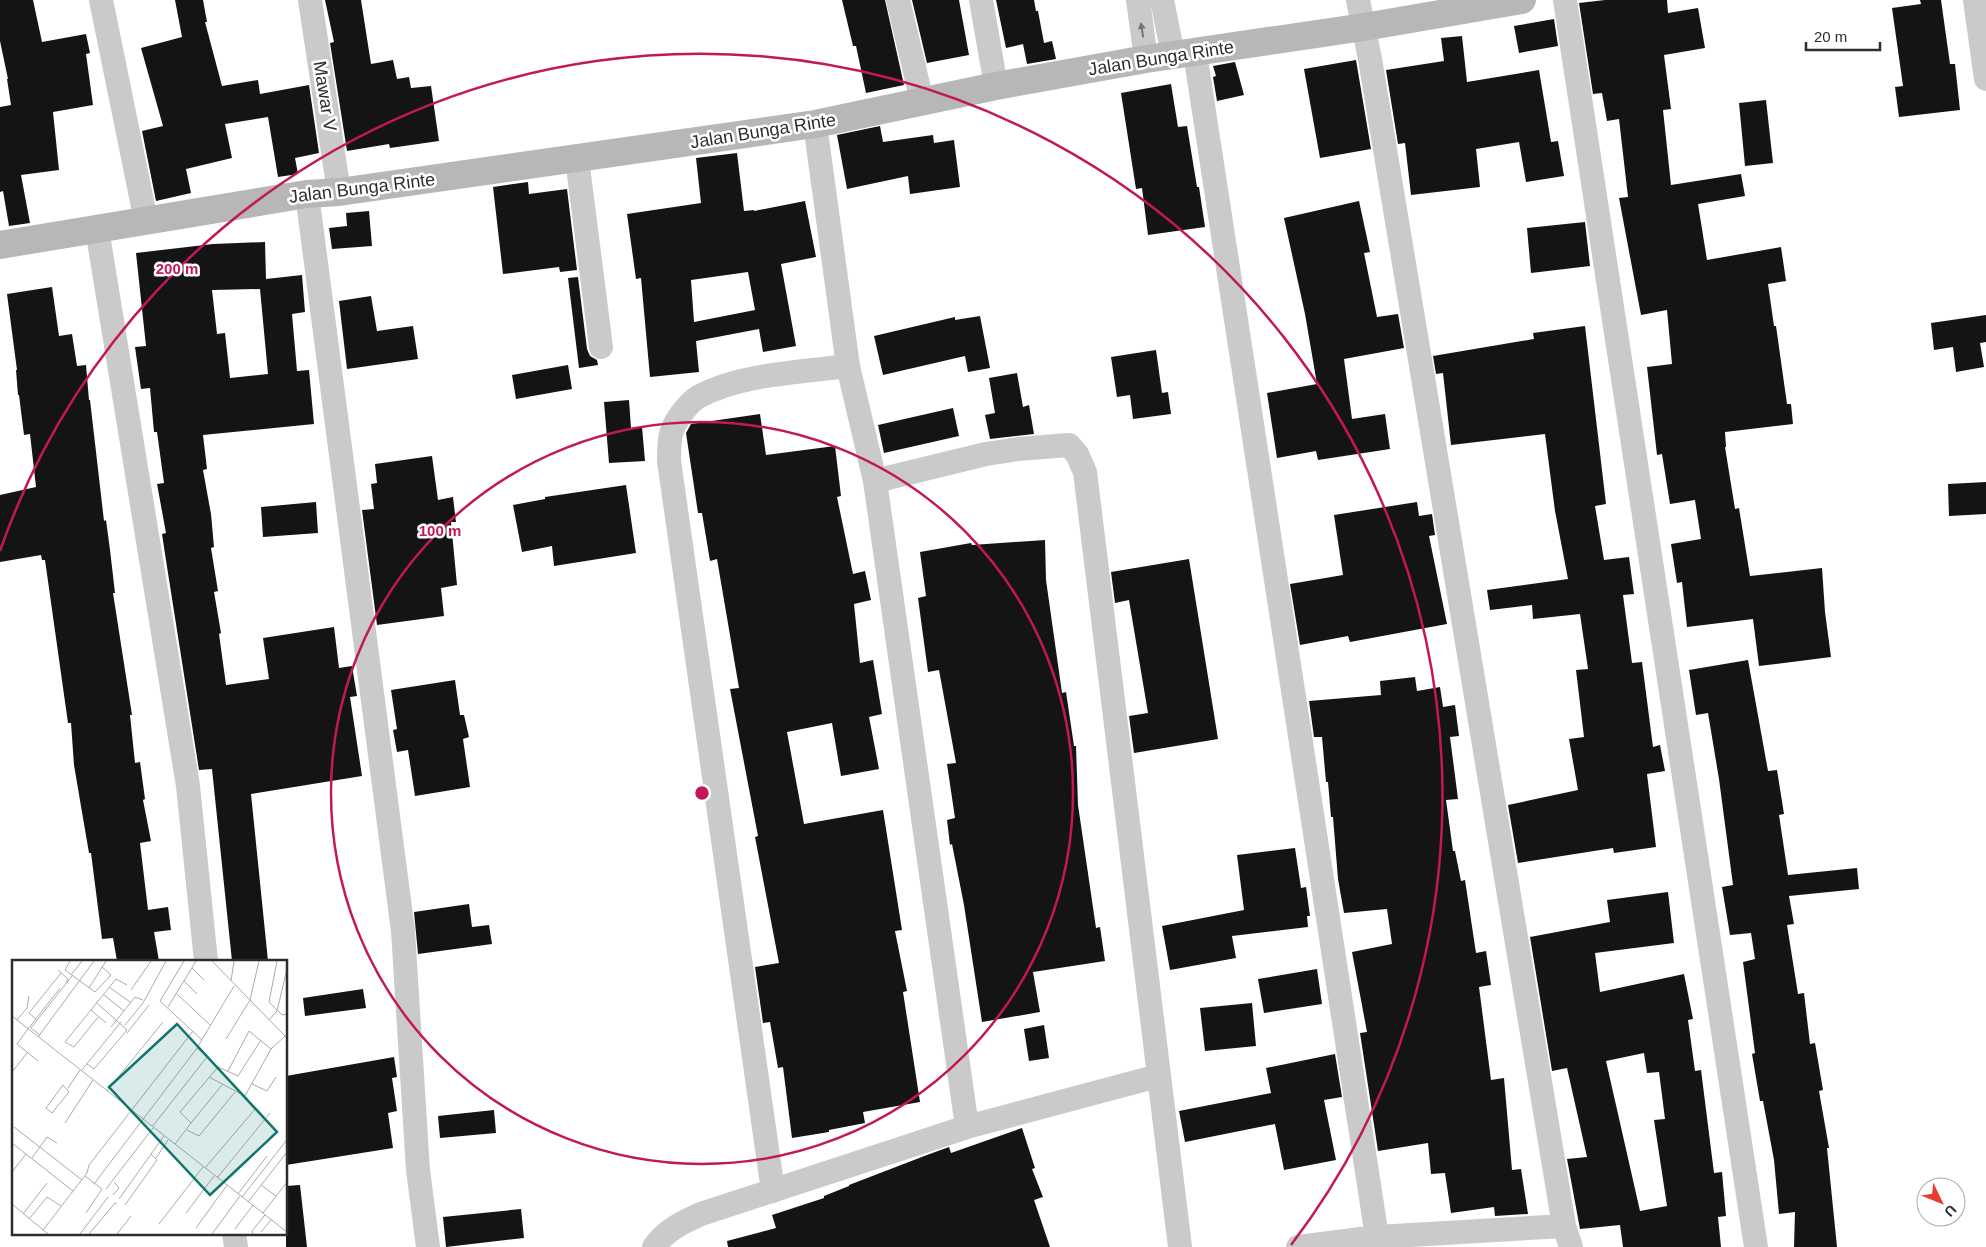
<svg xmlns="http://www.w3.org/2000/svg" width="1986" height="1247" viewBox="0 0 1986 1247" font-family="Arial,sans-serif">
<rect width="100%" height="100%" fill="#fff"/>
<path fill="#141414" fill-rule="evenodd" d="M 0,0 L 33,0 L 42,42 L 86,34 L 90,53 L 86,54 L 93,105 L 53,112 L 59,170 L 21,175 L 30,223 L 9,226 L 3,191 L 0,192 L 0,107 L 11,105 L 7,79 L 8,79 L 0,41 Z
M 175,0 L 203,0 L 207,22 L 205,22 L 222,86 L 258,80 L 260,94 L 309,85 L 319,153 L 295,158 L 298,174 L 278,177 L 268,117 L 225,124 L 232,158 L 186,169 L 191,193 L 156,201 L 142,131 L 163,126 L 141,48 L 182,37 Z
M 325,0 L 361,0 L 371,64 L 393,60 L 397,79 L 409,77 L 411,88 L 431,86 L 439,141 L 390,148 L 389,144 L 347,151 L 330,43 L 334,42 Z
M 842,0 L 885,0 L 904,85 L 866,93 L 856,46 L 853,46 Z
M 912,0 L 959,0 L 969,55 L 927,63 Z
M 996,0 L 1034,0 L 1036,11 L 1038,11 L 1044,43 L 1052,41 L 1056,59 L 1027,64 L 1023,44 L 1006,48 Z
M 1605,0 L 1667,0 L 1668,13 L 1698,8 L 1705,48 L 1664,55 L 1671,109 L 1663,110 L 1671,185 L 1741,174 L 1745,196 L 1698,204 L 1707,260 L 1781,247 L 1786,281 L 1768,284 L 1774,326 L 1776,326 L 1787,404 L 1791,404 L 1793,424 L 1725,432 L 1726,447 L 1725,447 L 1735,509 L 1739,508 L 1750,576 L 1822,568 L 1825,612 L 1831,657 L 1759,666 L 1753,619 L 1687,627 L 1682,582 L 1677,583 L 1671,544 L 1701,539 L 1695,500 L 1670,504 L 1662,454 L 1657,455 L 1647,367 L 1672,364 L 1667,310 L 1641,315 L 1619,198 L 1628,197 L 1619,119 L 1607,121 L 1602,93 L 1593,94 L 1579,3 Z
M 1920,0 L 1941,0 L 1950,64 L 1955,64 L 1960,110 L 1899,117 L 1895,87 L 1903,86 L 1892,8 L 1921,4 Z
M 1554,19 L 1558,46 L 1519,53 L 1514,26 Z
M 1462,36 L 1467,82 L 1539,70 L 1551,142 L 1558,141 L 1564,176 L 1526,182 L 1519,142 L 1476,149 L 1480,187 L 1411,195 L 1405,143 L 1398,144 L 1386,70 L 1444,61 L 1441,38 Z
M 1356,60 L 1371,149 L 1320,158 L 1304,69 Z
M 1235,62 L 1244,95 L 1217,101 L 1213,77 L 1216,76 L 1213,66 Z
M 1171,84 L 1178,127 L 1187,126 L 1197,187 L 1199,187 L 1205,227 L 1148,235 L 1142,188 L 1136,189 L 1121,93 Z
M 1766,100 L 1773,163 L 1745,166 L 1739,103 Z
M 880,126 L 883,142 L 933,135 L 934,143 L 954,140 L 960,187 L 910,194 L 908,176 L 847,189 L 837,135 Z
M 737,153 L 744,211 L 754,210 L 754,211 L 805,201 L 816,257 L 781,264 L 796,346 L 763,352 L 759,329 L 696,341 L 699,372 L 650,377 L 641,278 L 636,279 L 627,214 L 701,203 L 696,158 ZM 748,272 L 755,310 L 694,322 L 691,280 Z
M 528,182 L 529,194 L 567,189 L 577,270 L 560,272 L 559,267 L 503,274 L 493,187 Z
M 1359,201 L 1370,252 L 1364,253 L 1377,317 L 1398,314 L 1404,348 L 1344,359 L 1352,419 L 1385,414 L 1390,449 L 1318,460 L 1316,451 L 1277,458 L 1267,393 L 1317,384 L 1305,314 L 1284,218 Z
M 369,211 L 372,246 L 332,249 L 329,228 L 347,226 L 346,213 Z
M 1585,222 L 1590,266 L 1531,273 L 1527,228 Z
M 265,242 L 266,279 L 302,275 L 305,312 L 292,314 L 297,371 L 309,370 L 314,424 L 203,435 L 207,469 L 203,470 L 211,514 L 214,547 L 211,548 L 218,591 L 214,592 L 221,633 L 219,634 L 226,685 L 269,679 L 263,638 L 334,627 L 339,668 L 352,666 L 357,696 L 350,697 L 362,776 L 251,794 L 268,961 L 232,961 L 212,769 L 199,770 L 165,554 L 162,534 L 166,533 L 157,484 L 164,483 L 157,432 L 154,432 L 150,388 L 141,389 L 135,347 L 146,346 L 136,253 L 213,244 ZM 260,289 L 268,374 L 230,378 L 225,333 L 217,334 L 212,290 Z
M 578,277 L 587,349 L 590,356 L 597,360 L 598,365 L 579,368 L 568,278 Z
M 52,287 L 59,336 L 72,334 L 77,366 L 86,365 L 89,400 L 90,400 L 93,426 L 104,521 L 106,520 L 110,550 L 115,593 L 113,593 L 132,715 L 130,715 L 135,763 L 140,762 L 145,799 L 143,800 L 151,841 L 140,843 L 148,910 L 168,907 L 171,930 L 154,932 L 159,961 L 117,961 L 113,938 L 102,939 L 91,853 L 89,853 L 83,818 L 74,765 L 71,723 L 68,723 L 45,560 L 42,560 L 41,555 L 0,562 L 0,495 L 36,487 L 30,434 L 24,435 L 19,395 L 18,395 L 16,370 L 17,370 L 7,294 Z
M 371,296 L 377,331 L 413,326 L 418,359 L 347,369 L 339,301 Z
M 1986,315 L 1986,342 L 1980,343 L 1984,367 L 1956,372 L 1953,347 L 1934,350 L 1931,323 Z
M 980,316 L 990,368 L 968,372 L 965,356 L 883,375 L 874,336 L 955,317 L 955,320 Z
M 1585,326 L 1606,504 L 1595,506 L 1604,560 L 1629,557 L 1634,594 L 1623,595 L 1632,663 L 1642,662 L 1653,747 L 1660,745 L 1665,771 L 1647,774 L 1656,847 L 1614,853 L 1613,848 L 1518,863 L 1508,805 L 1578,790 L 1569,739 L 1584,737 L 1576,670 L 1588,669 L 1580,614 L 1533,619 L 1532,605 L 1490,610 L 1487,590 L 1568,579 L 1555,511 L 1545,434 L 1451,445 L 1443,373 L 1436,374 L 1433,356 L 1534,339 L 1533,333 Z
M 1156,350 L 1162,393 L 1168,392 L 1171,414 L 1133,419 L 1130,395 L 1117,397 L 1111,357 Z
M 568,365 L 572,389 L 516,399 L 512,375 Z
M 1017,373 L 1023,407 L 1029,405 L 1034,434 L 990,439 L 985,415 L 995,413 L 989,378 Z
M 629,400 L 631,428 L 642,427 L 645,461 L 609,463 L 604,402 Z
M 953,408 L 959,436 L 884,453 L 878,425 Z
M 760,414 L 766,455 L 835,446 L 841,496 L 837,497 L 853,574 L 865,571 L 871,600 L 854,604 L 860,663 L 873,660 L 882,714 L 869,717 L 879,769 L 841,776 L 832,723 L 787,732 L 804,824 L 883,810 L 902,930 L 895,931 L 907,991 L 903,992 L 920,1102 L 863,1112 L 865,1123 L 829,1130 L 829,1132 L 792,1138 L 783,1067 L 778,1068 L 770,1022 L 763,1023 L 755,967 L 779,963 L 755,837 L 758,836 L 730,689 L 739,688 L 717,559 L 710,561 L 702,513 L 698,513 L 686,433 L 691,424 Z
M 432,456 L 438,500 L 453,497 L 456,522 L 451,522 L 457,585 L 441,588 L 444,616 L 377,625 L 362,510 L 374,509 L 371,484 L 377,483 L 375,464 Z
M 1986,482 L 1986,514 L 1949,516 L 1948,484 Z
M 626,485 L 636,553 L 554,566 L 552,546 L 522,552 L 513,505 L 545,499 L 545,497 Z
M 316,502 L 318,533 L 263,537 L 261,507 Z
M 1417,502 L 1419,516 L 1432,514 L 1435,535 L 1429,536 L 1447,624 L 1350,642 L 1348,636 L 1300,645 L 1290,584 L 1343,575 L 1334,515 Z
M 1045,540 L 1046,580 L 1062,693 L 1066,692 L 1074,746 L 1076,746 L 1078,805 L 1096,928 L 1100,927 L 1105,961 L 1033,972 L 1040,1012 L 982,1022 L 964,905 L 952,844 L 950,845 L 947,820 L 955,818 L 947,764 L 956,763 L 939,670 L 928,672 L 918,598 L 926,596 L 920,552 L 971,543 L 972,545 Z
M 1189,559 L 1218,739 L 1134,753 L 1129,716 L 1148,713 L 1129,600 L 1115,603 L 1111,572 Z
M 1748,660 L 1768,771 L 1777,770 L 1784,814 L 1779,815 L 1788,875 L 1857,868 L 1859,889 L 1789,896 L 1794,924 L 1787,925 L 1798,994 L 1804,993 L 1810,1044 L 1815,1043 L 1823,1090 L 1819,1091 L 1829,1148 L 1827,1148 L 1837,1247 L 1794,1247 L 1795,1212 L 1779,1214 L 1774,1160 L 1763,1101 L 1760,1101 L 1752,1054 L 1755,1053 L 1743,962 L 1755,959 L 1751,933 L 1730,935 L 1722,887 L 1733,885 L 1719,779 L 1708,713 L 1696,715 L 1689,670 Z
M 1415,677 L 1417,691 L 1440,687 L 1443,707 L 1455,705 L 1459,736 L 1450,737 L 1458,799 L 1446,800 L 1453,851 L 1455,851 L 1461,881 L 1465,880 L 1476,953 L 1486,951 L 1491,985 L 1479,987 L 1491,1080 L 1504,1078 L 1512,1170 L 1521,1169 L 1528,1214 L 1495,1216 L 1494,1207 L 1451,1213 L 1445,1173 L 1431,1174 L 1428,1143 L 1378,1151 L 1360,1033 L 1367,1032 L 1352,952 L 1392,944 L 1387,909 L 1344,913 L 1338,879 L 1333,817 L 1331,817 L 1328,782 L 1326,782 L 1322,737 L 1314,737 L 1309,701 L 1381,695 L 1380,681 Z
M 455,680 L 460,715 L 464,715 L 469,737 L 463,739 L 470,787 L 415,796 L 408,750 L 397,752 L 393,730 L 397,729 L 391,690 Z
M 1295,848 L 1301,888 L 1306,887 L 1310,916 L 1307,916 L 1308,927 L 1232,936 L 1236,958 L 1170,970 L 1162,926 L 1244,910 L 1237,855 Z
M 1668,892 L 1674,943 L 1595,953 L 1600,992 L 1684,974 L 1693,1019 L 1688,1020 L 1695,1071 L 1701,1070 L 1714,1173 L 1722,1172 L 1726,1216 L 1718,1217 L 1721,1247 L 1623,1247 L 1620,1225 L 1580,1229 L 1567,1159 L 1587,1157 L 1567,1068 L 1552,1071 L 1530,937 L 1610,922 L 1607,900 ZM 1644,1053 L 1647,1073 L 1659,1072 L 1665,1119 L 1654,1120 L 1667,1206 L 1640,1211 L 1606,1061 Z
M 469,904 L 472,927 L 489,925 L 492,944 L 418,954 L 414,912 Z
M 1317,969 L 1322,1004 L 1264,1013 L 1258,979 Z
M 363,989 L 366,1008 L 305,1016 L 303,998 Z
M 1252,1003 L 1256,1046 L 1205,1051 L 1200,1008 Z
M 1044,1025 L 1049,1058 L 1029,1061 L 1024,1029 Z
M 1335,1054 L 1342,1097 L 1324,1100 L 1336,1160 L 1284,1170 L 1275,1124 L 1185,1142 L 1179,1111 L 1271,1093 L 1266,1068 Z
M 394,1057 L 397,1077 L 392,1078 L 397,1111 L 388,1113 L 393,1148 L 286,1165 L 286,1076 Z
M 494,1110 L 496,1133 L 440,1138 L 438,1116 Z
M 1022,1128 L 1035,1168 L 1032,1169 L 1043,1197 L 1034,1200 L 1050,1247 L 728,1247 L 727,1241 L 776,1228 L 772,1215 L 824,1198 L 824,1196 L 849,1186 L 849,1185 L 927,1155 L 949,1147 L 951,1153 Z
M 300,1185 L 307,1247 L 286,1247 L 286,1186 Z
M 521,1209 L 524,1238 L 446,1247 L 443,1217 Z"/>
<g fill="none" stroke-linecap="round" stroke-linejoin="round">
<path stroke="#cacaca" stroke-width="24" d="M 101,0 L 146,221
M 310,0 L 339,192
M 898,0 L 922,101
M 981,0 L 996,86
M 1138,0 L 1146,59
M 1162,0 L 1173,55
M 1358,0 L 1370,59 L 1564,1226 L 1571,1247
M 1565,0 L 1756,1247
M 1975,0 L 1986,79
M 1195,53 L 1377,1237
M 815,124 L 848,366 L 875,481 L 986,454 L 1018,449 L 1069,445 L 1077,454 L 1085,472 L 1180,1247
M 577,159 L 601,347
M 307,194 L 403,931 L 418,1170 L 428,1247
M 97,229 L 188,786 L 206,961
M 875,481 L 967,1127
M 773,1191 L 669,461 C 669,453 669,443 671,434 C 674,422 687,404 698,397 C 740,374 801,372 848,366
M 234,1233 L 236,1247
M 654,1247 C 666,1230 683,1222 701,1214 L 967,1127 L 1158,1076
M 1298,1247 L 1377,1237 L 1564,1226"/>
<path stroke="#b7b7b7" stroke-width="28" d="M 0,245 L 307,194 L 339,192 L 815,124 L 996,86 L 1146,59 L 1364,27 L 1522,0"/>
</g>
<defs><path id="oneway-solid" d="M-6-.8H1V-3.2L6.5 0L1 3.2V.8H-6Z" transform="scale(1.25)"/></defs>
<use fill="#747474" href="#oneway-solid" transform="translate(1142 30) rotate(-99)"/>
<g fill="none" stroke="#c2185b" stroke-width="2.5">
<circle cx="702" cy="793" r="371"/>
<path d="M0 551A742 742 0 1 1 1291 1245"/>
</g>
<g text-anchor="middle" stroke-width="5" stroke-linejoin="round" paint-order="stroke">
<g font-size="18" fill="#2d2d2d" stroke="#fff">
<text transform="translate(1161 58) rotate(-9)" y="6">Jalan Bunga Rinte</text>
<text transform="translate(325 96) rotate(81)" y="6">Mawar V</text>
<text transform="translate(763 131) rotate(-9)" y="6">Jalan Bunga Rinte</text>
<text transform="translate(362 188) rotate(-7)" y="6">Jalan Bunga Rinte</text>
</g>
</g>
<g transform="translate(12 960)">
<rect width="275" height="275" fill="#fff"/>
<path fill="none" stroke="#ababab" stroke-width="1" d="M 58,1 L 53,10 L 83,32 L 99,15 L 90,7M 172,1 L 148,41 L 190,80M 200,1 L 275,78M 265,1 L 257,42 L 270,55 L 275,54M 180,8 L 192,20M 46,10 L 56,19 L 54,22M 59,15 L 70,1M 172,21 L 185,34M 219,21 L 222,1M 97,27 L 118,42M 77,28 L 94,1M 119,30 L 139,1M 165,34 L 198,65M 92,35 L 112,51M 156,47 L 184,1M 79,50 L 94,63M 0,56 L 275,272M 86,57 L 62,87 L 53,82 L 104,19 L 115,25M 24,59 L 17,53 L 49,13M 5,60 L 15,48 L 17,36M 257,60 L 265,51 L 275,9M 113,65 L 131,43 L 154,1M 99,67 L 123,37 L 131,40M 16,69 L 48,28M 16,69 L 5,84 L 26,101M 115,73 L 137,45M 28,75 L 19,68 L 60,16M 26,77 L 82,1M 214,79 L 238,40 L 247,1M 185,88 L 206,107 L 226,116 L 249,80M 75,104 L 82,109 L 115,70 L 85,43M 69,111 L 109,62M 216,111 L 237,71 L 259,89M 0,112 L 15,93M 197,117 L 233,136 L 259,89 L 273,76M 240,124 L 255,131 L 264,117M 51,125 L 57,132 L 40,153 L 34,148 ZM 56,128 L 68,110M 95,131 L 151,62M 53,163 L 81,120M 179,163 L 210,125M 2,167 L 70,220M 140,167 L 195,97M 175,170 L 187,176 L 223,132M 0,183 L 61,231M 163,184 L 179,163 L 168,152 L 206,107M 20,198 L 35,177 L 45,183M 144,198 L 156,180M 193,208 L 244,148M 0,212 L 14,194M 73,216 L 90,229 L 74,253M 205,218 L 258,153M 82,224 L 185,88 L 222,26M 249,225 L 264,236M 94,229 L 141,168M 226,234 L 255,196M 101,235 L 107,228 L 102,222M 230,237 L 274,181M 107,239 L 152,176M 236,242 L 275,192M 0,244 L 36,274M 113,245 L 145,200 L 139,194M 174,253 L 202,216M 251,253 L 275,222M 11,254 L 35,223M 17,259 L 35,237 L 49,246M 147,264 L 191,207M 184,268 L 215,225M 223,269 L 241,245M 31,270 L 75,213 L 77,205 L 181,71M 249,272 L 259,260M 68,274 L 96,237M 77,274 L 103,243 L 105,244M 105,274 L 119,256M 200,274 L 228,236M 241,274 L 240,271 L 253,255"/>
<path fill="#0f766e" fill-opacity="0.15" stroke="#0f766e" stroke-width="2.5" d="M 165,64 L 265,172 L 198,235 L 97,127 Z"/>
<rect width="275" height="275" fill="none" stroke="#2d2d2d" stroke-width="2.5"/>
</g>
<circle cx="702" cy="793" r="8" fill="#c2185b" stroke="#fff" stroke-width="2.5"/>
<g font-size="15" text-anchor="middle" font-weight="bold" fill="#c2185b" stroke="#fff" stroke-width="5" stroke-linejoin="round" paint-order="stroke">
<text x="177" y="274">200 m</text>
<text x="440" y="536">100 m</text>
</g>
<g transform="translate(1941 1202) rotate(133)"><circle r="24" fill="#ffffff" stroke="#ababab"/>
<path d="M0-4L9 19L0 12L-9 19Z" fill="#e43c2f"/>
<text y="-8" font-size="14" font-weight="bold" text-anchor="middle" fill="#2d2d2d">U</text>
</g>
<path d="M1806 42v8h74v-8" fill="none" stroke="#2d2d2d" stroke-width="2.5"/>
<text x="1814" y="42" font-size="15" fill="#2d2d2d" stroke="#ffffff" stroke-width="4" paint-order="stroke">20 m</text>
</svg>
